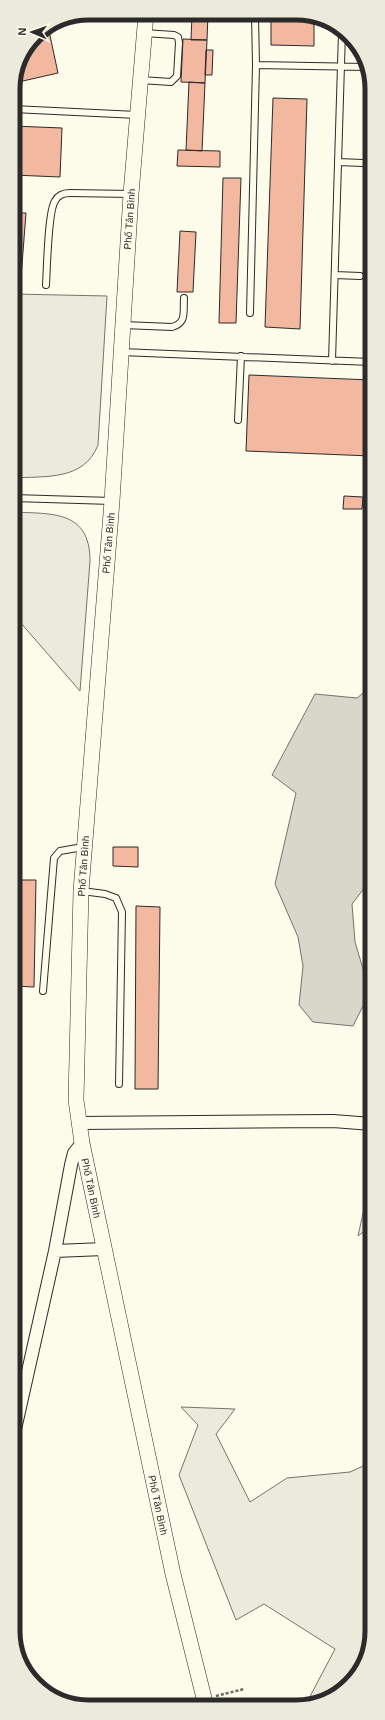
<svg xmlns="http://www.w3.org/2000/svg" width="385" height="1720" viewBox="0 0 385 1720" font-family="Arial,sans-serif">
<rect width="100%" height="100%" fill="#fdfbea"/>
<path fill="#ecebdb" stroke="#74746e" d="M 13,294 L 107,296 L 98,445 C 84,481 45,476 13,478 Z
M 13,512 C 52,514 90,510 90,561 L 80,691 L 13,614 Z
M 372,1184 L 372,1225 L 358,1236 L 369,1186 Z
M 181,1407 L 235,1409 L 216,1434 L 250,1502 L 287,1478 L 350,1472 L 372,1462 L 372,1636 L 350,1685 L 305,1706 L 335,1649 L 264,1604 L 236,1620 L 179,1475 L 198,1425 Z"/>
<path fill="#d8d7c9" stroke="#74746e" d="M 372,686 L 372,878 L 352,904 L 355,942 L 370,992 L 353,1026 L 313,1022 L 299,1005 L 303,966 L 298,937 L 275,884 L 296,793 L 272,775 L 315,694 L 357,698 Z"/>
<path fill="#f2b8a0" stroke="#2b2b2b" d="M 192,14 L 208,14 L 207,40 L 191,40 Z
M 271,15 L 314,16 L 314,46 L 271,45 Z
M 49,31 L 58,73 L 14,83 L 35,35 Z
M 183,39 L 207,40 L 205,83 L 181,82 Z
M 206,50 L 213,50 L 212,75 L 205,75 Z
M 189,82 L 205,83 L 202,151 L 186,150 Z
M 370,90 L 371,90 L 371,105 L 370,105 Z
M 273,98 L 307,99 L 300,329 L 265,327 Z
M 370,105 L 371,105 L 371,228 L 366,228 Z
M 13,126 L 62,128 L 60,177 L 13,175 Z
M 178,150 L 220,151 L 220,167 L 177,166 Z
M 223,178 L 241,178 L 236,323 L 219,323 Z
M 13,213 L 26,213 L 21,278 L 13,278 Z
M 368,227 L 371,228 L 371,329 L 365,329 Z
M 180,231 L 196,232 L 193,292 L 177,292 Z
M 249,375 L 371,380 L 371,456 L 246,451 Z
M 344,496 L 363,497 L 362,509 L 343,509 Z
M 113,847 L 138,847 L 138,867 L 113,866 Z
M 13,880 L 36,880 L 34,987 L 13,986 Z
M 136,906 L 160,907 L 158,1089 L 135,1089 Z"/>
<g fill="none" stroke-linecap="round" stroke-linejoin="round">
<g stroke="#2b2b2b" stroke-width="8">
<path id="service" d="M 256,65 L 366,67
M 140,80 L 171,82 L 177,76 L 179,43 L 178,37 L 174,35 L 144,33
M 13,109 L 137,115
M 338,162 L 363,163
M 335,275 L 360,276
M 46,285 C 47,269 48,211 55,201 C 58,195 64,193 70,193 L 131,194
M 250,313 L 256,65 L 255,15
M 123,325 L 172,327 C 187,323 183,312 184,298
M 121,352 L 371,362
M 332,361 L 342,32
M 238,420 L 241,356
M 13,498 L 112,501
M 82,891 L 105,894 L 116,898 L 122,912 L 119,1084
M 43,991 L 54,858 L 60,851 L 83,847"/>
</g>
<g stroke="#2b2b2b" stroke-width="14">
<path id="minor" d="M 79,1123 L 333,1121 L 372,1124
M 55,1251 L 104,1249
M 14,1434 L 55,1251 L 71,1165 L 74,1153 L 82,1143"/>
</g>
<g stroke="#2b2b2b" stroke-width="16">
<g id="tertiary">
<path id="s1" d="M 146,14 L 131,194 L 112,501 L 81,891 L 76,1100 L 82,1143 L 173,1574 L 206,1706"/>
</g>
</g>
<path stroke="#6a6964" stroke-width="2.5" stroke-dasharray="3 2" stroke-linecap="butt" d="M 216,1696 L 244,1689"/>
<use href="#service" stroke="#fdfbea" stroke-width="6"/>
<use href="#minor" stroke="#fdfbea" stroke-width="12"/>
<use href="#tertiary" stroke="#fdfbea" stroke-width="15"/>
</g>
<g text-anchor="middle" stroke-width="3" stroke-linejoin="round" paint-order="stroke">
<g font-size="10" fill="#2b2b2b" stroke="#fdfbea">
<text transform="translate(129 219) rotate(-86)" y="4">Phố Tân Bình</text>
<text transform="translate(108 543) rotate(-85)" y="4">Phố Tân Bình</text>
<text transform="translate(83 866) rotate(-86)" y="4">Phố Tân Bình</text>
<text dy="4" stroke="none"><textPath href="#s1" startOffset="1178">Phố Tân Bình</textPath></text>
<text dy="4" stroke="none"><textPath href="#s1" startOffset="1502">Phố Tân Bình</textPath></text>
</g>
</g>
<path d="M0 0H385V1720H0ZM89 20H296A69 69 0 0 1 365 89V1631A69 69 0 0 1 296 1700H89A69 69 0 0 1 20 1631V89A69 69 0 0 1 89 20Z" fill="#eceadb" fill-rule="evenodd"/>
<path fill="none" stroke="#2b2b2b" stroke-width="5" d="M89 20H296A69 69 0 0 1 365 89V1631A69 69 0 0 1 296 1700H89A69 69 0 0 1 20 1631V89A69 69 0 0 1 89 20Z"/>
<g transform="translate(32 32) rotate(272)" stroke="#fdfbea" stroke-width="3" paint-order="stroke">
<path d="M0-3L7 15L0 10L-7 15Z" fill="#2b2b2b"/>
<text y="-6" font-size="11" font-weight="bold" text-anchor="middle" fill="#2b2b2b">N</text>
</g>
</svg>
